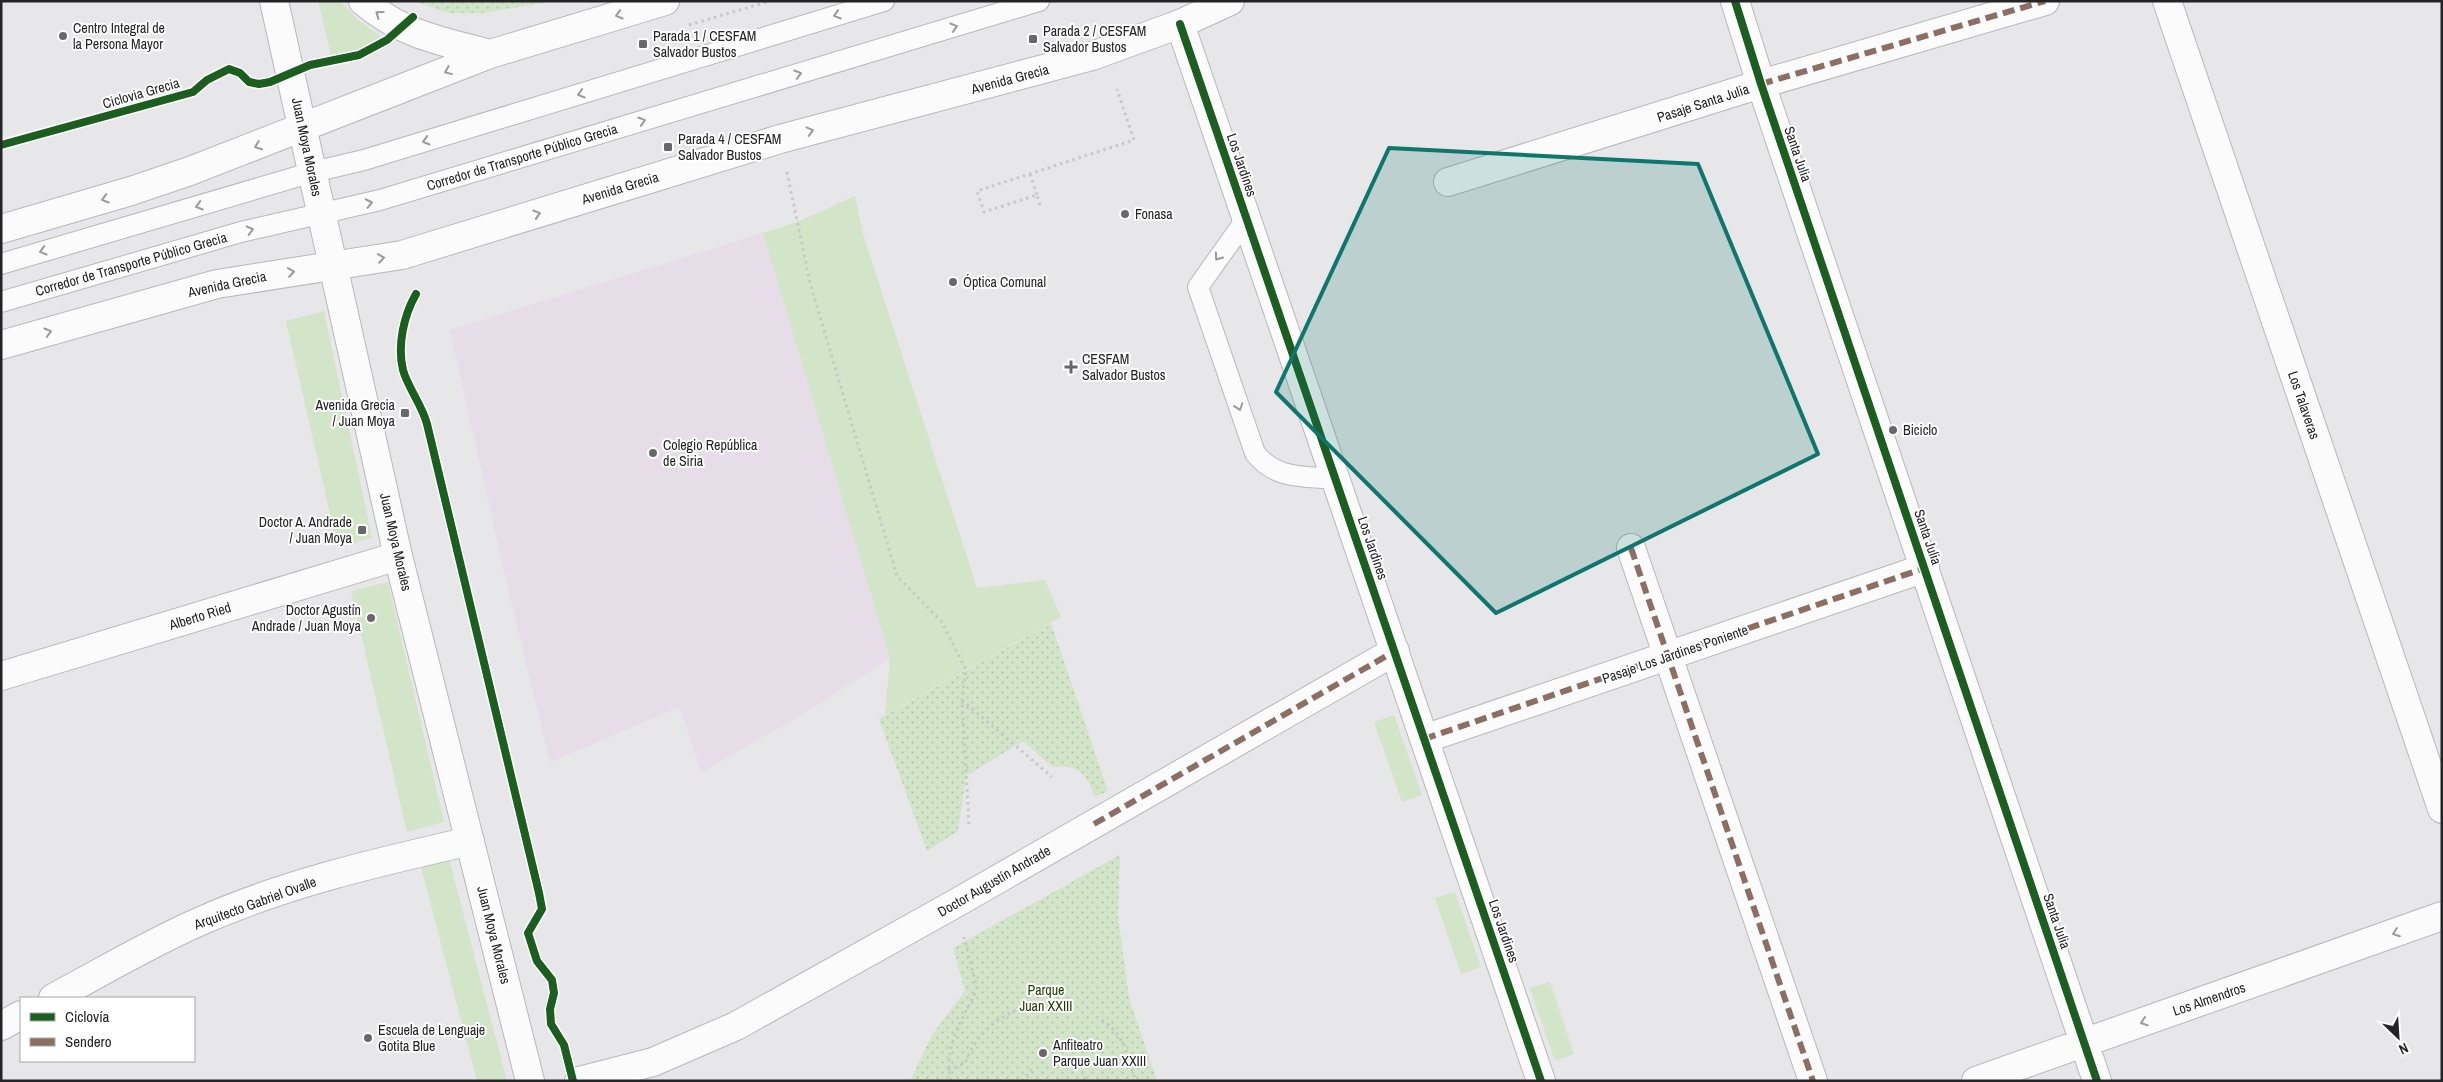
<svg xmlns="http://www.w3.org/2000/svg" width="2443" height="1082" viewBox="0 0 2443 1082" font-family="'Archivo Narrow',sans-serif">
<defs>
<pattern id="park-dots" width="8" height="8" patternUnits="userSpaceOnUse" patternTransform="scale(1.25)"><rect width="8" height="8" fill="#d2e5c9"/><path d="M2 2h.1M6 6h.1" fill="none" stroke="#b4c4ac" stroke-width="1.8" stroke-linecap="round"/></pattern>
</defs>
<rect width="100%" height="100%" fill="#e7e6e8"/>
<path fill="#e6dde9" d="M 763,233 L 890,658 L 808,711 L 702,772 L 679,707 L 550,762 L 505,576 L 450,330 Z"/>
<path fill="#d2e5c9" d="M 318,1 L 340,1 L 358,20 L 381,37 L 365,49 L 332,58 Z
M 855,196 L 863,234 L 977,588 L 1045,580 L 1061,617 L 885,715 L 890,658 L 763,233 L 797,222 Z
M 324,311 L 372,538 L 338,548 L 286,321 Z
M 388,582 L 444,822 L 407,832 L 351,591 Z
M 1394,715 L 1422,795 L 1402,802 L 1374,722 Z
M 449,859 L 507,1081 L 477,1081 L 421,867 Z
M 1455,892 L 1481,967 L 1461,974 L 1435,898 Z
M 1550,982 L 1574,1054 L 1555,1061 L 1530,988 Z"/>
<path fill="url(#park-dots)" d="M 414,1 L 554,1 L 482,13 L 448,13 Z
M 1051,623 L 1108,791 L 1095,797 C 1086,773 1079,764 1052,767 L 1023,741 L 966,776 L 958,831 L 927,851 L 879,719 Z
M 1120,855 L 1118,917 L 1129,998 L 1157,1081 L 910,1081 L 932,1035 L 965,991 L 953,948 Z"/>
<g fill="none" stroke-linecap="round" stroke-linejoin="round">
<g stroke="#b8b7b9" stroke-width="22">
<path id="lane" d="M 1247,218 L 1198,287 L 1255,453 C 1276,480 1304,476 1336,479
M 1,264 L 313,172 L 364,160 L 884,1
M 1,302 L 241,232 L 380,200 L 1039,1"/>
</g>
<g stroke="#b8b7b9" stroke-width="30">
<path id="street" d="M 1735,1 L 1761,84 L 2097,1081
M 2167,1 L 2442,809
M 1180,24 L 1541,1081
M 1448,182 L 1761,84 L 2045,1
M 1631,548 L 1813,1081
M 1,676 L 398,556
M 1424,739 L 1925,568
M 53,998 C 102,972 150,943 201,921 C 286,883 379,862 470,841
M 1,1026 L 21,1015
M 579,1081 L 653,1062 L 736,1026 L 958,902 L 1395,651
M 1976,1081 L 2442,916"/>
</g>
<g stroke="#b8b7b9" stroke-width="30">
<path id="secondary" d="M 274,1 L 398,556 L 530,1081"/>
</g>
<g stroke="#b8b7b9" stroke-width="30">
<path id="primary" d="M 363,1 C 403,35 441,41 490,54
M 1,229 L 131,191 L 190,171 L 490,54 L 665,1
M 1,345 L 217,284 L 402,255 L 780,139 L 1092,56 L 1180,24 L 1230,1"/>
</g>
<path stroke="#c7c7c8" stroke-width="3" stroke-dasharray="2.5 4" stroke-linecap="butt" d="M 689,25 L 770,1
M 787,172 L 810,283 L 897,576 L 942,622 L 966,670 L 962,700 L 969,824
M 1030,174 L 1037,195
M 1040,205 L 1037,195 L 984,212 L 977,191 L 1134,140 L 1117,89
M 962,700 L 1052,777
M 1096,1017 C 1122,1029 1129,1055 1135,1081
M 948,1070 L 965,1063 C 977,1034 994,1019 1023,1007
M 1082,1071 L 1085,1081
M 951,1081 C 942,1046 964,1019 977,988 L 964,937
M 1022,1081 L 1033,1068"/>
<use href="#lane" stroke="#fbfbfc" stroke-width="20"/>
<use href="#street" stroke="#fbfbfc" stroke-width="28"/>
<use href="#secondary" stroke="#fbfbfc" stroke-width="28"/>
<use href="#primary" stroke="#fbfbfc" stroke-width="28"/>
<path stroke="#8d6e63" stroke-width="6" stroke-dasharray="12 6" stroke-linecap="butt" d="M 1761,84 L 2045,1
M 1631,548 L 1813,1081
M 1424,739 L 1925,568
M 1094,824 L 1395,651"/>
<g stroke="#fff" stroke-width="11">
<path id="cycleway" d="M 1735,1 L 1761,84 L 2097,1081
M 1180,24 L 1541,1081
M 1,145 L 193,92 L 207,80 L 229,69 L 240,73 L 249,82 L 259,84 L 270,82 L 310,65 L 359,55 L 387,40 L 413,17
M 416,294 C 404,315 397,345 403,370 C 408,388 422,405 427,424 L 539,893 L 542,909 L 528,933 L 537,961 L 552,980 L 554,993 L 550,1009 L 551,1024 L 564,1045 L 573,1081"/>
</g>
<use href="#cycleway" stroke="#1b5e20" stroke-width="8"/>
</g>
<defs><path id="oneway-chevron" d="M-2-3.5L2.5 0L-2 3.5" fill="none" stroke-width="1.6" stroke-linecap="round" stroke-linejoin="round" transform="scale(1.25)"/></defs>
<g stroke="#9a9a9b">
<use href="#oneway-chevron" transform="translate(379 14) rotate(-144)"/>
<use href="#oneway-chevron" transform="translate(619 15) rotate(163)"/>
<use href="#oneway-chevron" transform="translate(837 15) rotate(163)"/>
<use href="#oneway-chevron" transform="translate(954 27) rotate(-17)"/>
<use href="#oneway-chevron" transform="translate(448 71) rotate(158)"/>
<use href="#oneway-chevron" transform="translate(798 74) rotate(-17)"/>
<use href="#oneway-chevron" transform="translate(581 94) rotate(163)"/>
<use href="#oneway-chevron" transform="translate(642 121) rotate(-17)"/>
<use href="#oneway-chevron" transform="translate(810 131) rotate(-15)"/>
<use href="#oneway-chevron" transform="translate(426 141) rotate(163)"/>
<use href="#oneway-chevron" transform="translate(258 146) rotate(159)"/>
<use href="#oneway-chevron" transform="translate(105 199) rotate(164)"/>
<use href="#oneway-chevron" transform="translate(369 203) rotate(-12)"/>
<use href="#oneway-chevron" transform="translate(199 206) rotate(164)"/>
<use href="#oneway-chevron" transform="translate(537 214) rotate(-17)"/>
<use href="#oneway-chevron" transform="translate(250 230) rotate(-14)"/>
<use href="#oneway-chevron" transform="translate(43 251) rotate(164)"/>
<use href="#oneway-chevron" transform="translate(1218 257) rotate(126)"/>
<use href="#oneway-chevron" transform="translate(381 258) rotate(-9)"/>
<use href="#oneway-chevron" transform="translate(291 272) rotate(-8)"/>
<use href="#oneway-chevron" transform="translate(48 332) rotate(-16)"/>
<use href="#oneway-chevron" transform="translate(1239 407) rotate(71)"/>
<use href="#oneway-chevron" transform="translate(2396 933) rotate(160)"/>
<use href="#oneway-chevron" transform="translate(2144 1022) rotate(161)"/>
</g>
<path fill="#0f766e" fill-opacity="0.2" stroke="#0f766e" stroke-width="4" stroke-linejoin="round" d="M 1389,148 L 1698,164 L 1818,454 L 1496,613 L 1276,392 Z"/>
<g fill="#686769" stroke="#fff" stroke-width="2">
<circle cx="63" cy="36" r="5"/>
<rect x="1028" y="34" width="10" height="10" rx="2.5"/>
<rect x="638" y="39" width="10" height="10" rx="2.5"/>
<rect x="663" y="142" width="10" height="10" rx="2.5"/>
<circle cx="1125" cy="214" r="5"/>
<circle cx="953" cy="282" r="5"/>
<path d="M1068.5 359.5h5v5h5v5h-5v5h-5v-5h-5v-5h5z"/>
<rect x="400" y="408" width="10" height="10" rx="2.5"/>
<circle cx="1893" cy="430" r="5"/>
<circle cx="653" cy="453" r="5"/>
<rect x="357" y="525" width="10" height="10" rx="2.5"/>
<circle cx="371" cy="618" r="5"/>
<circle cx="368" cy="1038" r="5"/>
<circle cx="1043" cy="1053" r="5"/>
</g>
<g text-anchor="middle" stroke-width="4" stroke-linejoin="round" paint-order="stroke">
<g font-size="14" fill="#242325" stroke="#fff" text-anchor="start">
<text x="73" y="33">Centro Integral de<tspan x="73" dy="16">la Persona Mayor</tspan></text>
<text x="1043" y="36">Parada 2 / CESFAM<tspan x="1043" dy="16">Salvador Bustos</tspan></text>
<text x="653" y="41">Parada 1 / CESFAM<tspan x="653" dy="16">Salvador Bustos</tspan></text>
<text x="678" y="144">Parada 4 / CESFAM<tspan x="678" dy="16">Salvador Bustos</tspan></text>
<text x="1135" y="219">Fonasa</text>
<text x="963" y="287">Óptica Comunal</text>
<text x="1082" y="364">CESFAM<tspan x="1082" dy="16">Salvador Bustos</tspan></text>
<text x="395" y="410" text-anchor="end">Avenida Grecia<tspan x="395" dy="16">/ Juan Moya</tspan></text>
<text x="1903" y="435">Biciclo</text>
<text x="663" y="450">Colegio República<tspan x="663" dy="16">de Siria</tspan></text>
<text x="352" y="527" text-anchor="end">Doctor A. Andrade<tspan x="352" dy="16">/ Juan Moya</tspan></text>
<text x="361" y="615" text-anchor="end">Doctor Agustín<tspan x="361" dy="16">Andrade / Juan Moya</tspan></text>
<text x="378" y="1035">Escuela de Lenguaje<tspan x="378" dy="16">Gotita Blue</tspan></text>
<text x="1053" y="1050">Anfiteatro<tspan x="1053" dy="16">Parque Juan XXIII</tspan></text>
</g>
<g font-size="14" fill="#242325" stroke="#fff">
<text transform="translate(1010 79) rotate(-15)" y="5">Avenida Grecia</text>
<text transform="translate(141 93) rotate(-16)" y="5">Ciclovia Grecia</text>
<text transform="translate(1703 103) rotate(-18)" y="5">Pasaje Santa Julia</text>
<text transform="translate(307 147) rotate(78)" y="5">Juan Moya Morales</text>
<text transform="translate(1798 154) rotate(71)" y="5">Santa Julia</text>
<text transform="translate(522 157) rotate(-17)" y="5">Corredor de Transporte Público Grecia</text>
<text transform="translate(1242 165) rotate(71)" y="5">Los Jardines</text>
<text transform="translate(620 188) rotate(-17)" y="5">Avenida Grecia</text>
<text transform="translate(131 264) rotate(-16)" y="5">Corredor de Transporte Público Grecia</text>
<text transform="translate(227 284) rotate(-12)" y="5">Avenida Grecia</text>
<text transform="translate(2304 405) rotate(71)" y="5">Los Talaveras</text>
<text transform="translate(1928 537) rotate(71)" y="5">Santa Julia</text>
<text transform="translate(396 542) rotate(77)" y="5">Juan Moya Morales</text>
<text transform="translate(1373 548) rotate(71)" y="5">Los Jardines</text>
<text transform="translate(200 616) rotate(-17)" y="5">Alberto Ried</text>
<text transform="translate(1675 654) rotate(-19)" y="5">Pasaje Los Jardines Poniente</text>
<text transform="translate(994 881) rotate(-30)" y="5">Doctor Augustín Andrade</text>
<text transform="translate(255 903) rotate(-20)" y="5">Arquitecto Gabriel Ovalle</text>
<text transform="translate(2057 921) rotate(71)" y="5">Santa Julia</text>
<text transform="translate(1504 931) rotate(71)" y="5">Los Jardines</text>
<text transform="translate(494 935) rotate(76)" y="5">Juan Moya Morales</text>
<text transform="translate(2209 999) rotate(-19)" y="5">Los Almendros</text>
</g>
<g font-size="14" fill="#1e4202" stroke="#fff">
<text x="1046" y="995">Parque<tspan x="1046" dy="16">Juan XXIII</tspan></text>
</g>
</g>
<rect width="2443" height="1082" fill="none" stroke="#242325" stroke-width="5"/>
<rect x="20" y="997" width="175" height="65" fill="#ffffff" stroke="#a7a7a8"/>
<rect x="30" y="1013" width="25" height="8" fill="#1b5e20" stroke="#a7a7a8"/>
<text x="65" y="1022" font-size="15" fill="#242325">Ciclovía</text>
<rect x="30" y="1038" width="25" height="8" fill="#8d6e63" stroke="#a7a7a8"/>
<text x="65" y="1047" font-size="15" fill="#242325">Sendero</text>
<g transform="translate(2398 1037) rotate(155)" stroke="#ffffff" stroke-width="4" paint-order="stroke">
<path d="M0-4L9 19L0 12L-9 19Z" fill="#242325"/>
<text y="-8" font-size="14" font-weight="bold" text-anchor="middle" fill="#242325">N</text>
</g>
</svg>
